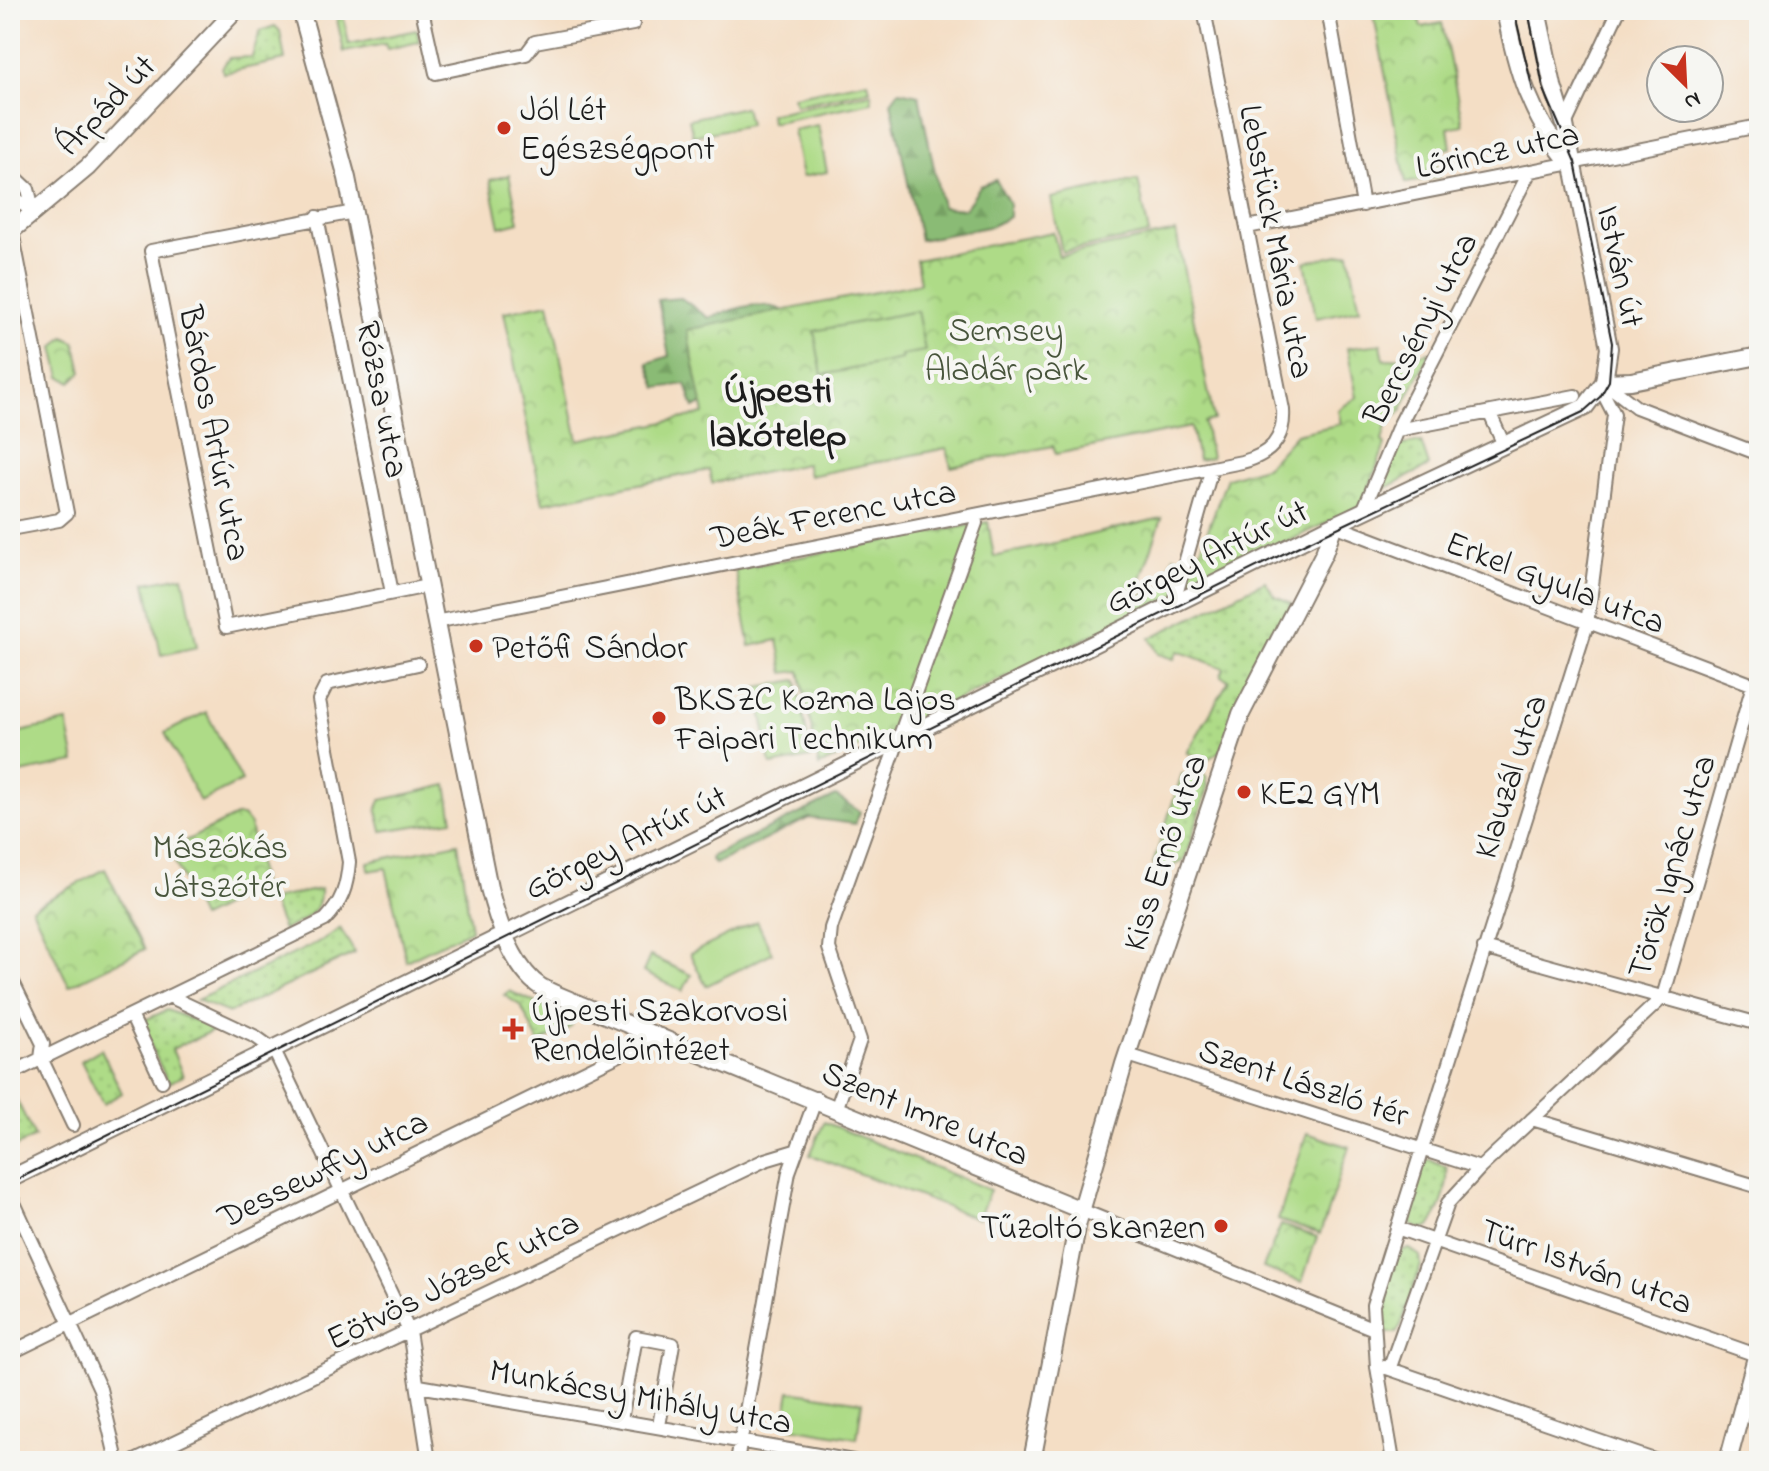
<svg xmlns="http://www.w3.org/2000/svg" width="1769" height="1471" viewBox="0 0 1769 1471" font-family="'Indie Flower',sans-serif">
<defs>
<pattern id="grass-dots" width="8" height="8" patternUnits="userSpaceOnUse" patternTransform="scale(2)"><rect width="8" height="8" fill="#aedb87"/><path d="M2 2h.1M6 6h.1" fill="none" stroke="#95bb74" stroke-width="1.8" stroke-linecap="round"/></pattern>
<pattern id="forest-firs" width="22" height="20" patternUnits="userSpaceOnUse" patternTransform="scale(2)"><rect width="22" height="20" fill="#8abb74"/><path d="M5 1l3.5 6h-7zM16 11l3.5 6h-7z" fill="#76a064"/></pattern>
<pattern id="park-crowns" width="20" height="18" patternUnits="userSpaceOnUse" patternTransform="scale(2)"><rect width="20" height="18" fill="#aedb87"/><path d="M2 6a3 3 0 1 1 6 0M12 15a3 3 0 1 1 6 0" fill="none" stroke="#95bb74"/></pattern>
</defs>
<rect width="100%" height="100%" fill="#f6f6f2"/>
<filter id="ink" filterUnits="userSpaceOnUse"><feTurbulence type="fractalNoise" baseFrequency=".0125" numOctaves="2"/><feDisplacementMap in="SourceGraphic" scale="16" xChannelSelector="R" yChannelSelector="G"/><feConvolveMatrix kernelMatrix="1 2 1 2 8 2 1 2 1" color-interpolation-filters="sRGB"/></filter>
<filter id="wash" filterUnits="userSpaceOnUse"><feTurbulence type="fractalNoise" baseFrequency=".006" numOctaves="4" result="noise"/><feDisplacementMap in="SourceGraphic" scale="32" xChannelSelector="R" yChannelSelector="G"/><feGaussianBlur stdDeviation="1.8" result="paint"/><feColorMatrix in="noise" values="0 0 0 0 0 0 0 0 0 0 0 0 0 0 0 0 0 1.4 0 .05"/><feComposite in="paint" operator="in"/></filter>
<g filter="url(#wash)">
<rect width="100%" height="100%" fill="#f4dec5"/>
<path fill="url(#grass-dots)" stroke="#657c52" stroke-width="2" d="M 335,10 L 342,10 L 349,44 L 417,30 L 419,42 L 387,49 L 385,44 L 344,52 Z
M 275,26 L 280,31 L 285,60 L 223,73 L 222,68 L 229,58 L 252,57 L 260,31 Z
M 1421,442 L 1429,466 L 1382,490 L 1377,487 L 1396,446 Z
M 1265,581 L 1275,596 L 1292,603 L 1220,751 L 1208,759 L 1187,753 L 1229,680 L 1221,676 L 1224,668 L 1178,651 L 1174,659 L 1158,654 L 1150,638 Z
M 1190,767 L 1206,776 L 1208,788 L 1184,861 L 1167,868 L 1153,864 L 1182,774 L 1187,775 Z
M 320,889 C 322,914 302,921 283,930 L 272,903 L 277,898 Z
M 340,928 L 355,953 L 229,1013 L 197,1000 L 325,939 Z
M 509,991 L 574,1019 L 571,1027 L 539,1043 L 521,1006 L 504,995 Z
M 167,1010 L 217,1029 L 172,1049 L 183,1076 L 168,1083 L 140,1022 Z
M 101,1049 L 122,1093 L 103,1104 L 81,1061 Z
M 13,1093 L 35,1137 L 15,1147 L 10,1136 L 10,1095 Z
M 1430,1160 L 1447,1168 C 1449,1187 1440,1212 1430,1227 L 1421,1230 L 1410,1224 L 1407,1217 L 1423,1164 Z
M 1410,1249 L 1420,1256 L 1421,1265 L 1401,1325 L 1396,1333 L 1386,1333 C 1369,1313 1386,1267 1402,1250 Z"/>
<path fill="url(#forest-firs)" stroke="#536c48" stroke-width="2" d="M 899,91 L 919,95 L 942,207 L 965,209 L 980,186 L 996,180 L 1009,203 L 1009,217 L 992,226 L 920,240 L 891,102 Z
M 681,298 L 709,318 C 739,307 763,297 792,315 L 713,398 L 694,408 L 686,384 L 657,388 L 648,363 L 669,356 L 658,300 Z
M 836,796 L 860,812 L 855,824 L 809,818 L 715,864 L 711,860 L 712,856 Z"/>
<path fill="url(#park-crowns)" stroke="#657c52" stroke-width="2" d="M 1403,10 L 1417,10 L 1421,27 L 1442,23 L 1463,125 L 1448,128 L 1451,148 L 1434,151 L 1439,177 L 1406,183 L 1374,16 Z
M 509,175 L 519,222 L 500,227 L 490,180 Z
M 1138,180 L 1149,234 L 1062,252 L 1051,198 Z
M 1053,232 L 1059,256 L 1176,232 L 1214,420 L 1204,422 L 1211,458 L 1198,460 L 1191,427 L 1056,454 L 1053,446 L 951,467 L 947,448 L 809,476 L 806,464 L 712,483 L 709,470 L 543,503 L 504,312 L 549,303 L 578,440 L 704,414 L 687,330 L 920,283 L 916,260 Z
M 64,337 L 75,342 L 82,372 L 71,382 L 61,377 L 54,347 Z
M 1381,344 L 1384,360 L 1430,352 L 1401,411 L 1386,426 L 1382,441 L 1385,445 L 1362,506 L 819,766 L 800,671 L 784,673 L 778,640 L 750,646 L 735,569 L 988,522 L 994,557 L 1162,518 L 1134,599 L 1162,587 L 1174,556 L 1196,562 L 1227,478 L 1267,466 L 1296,434 L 1341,424 L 1338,410 L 1357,397 L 1347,348 Z
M 447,785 L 453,820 L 382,831 L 377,810 L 381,800 Z
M 236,816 L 243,816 L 250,825 L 262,888 L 201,918 L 169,849 Z
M 458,843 L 471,930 L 406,961 L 386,868 L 369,871 L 368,862 Z
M 105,869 L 145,949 L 69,986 L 32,908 Z
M 824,1122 L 990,1190 L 978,1219 L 810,1155 Z
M 1307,1133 L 1349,1147 L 1320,1234 L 1278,1220 Z
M 1281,1225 L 1317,1237 L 1302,1282 L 1263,1268 Z"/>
<path fill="#aedb87" stroke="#657c52" stroke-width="2" d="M 868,81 L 870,90 L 795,105 L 793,96 Z
M 871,93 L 872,102 L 771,123 L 770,114 Z
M 745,107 L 749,125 L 693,136 L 689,119 Z
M 818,125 L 827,172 L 802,177 L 793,130 Z
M 1349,253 L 1360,309 L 1316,318 L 1305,262 Z
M 917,311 L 925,351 L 901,355 L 902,359 L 822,375 L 814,331 Z
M 183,576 L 197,647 L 161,655 L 146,583 Z
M 797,680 L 811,758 L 771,765 L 757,687 Z
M 206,712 L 242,781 L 200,802 L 165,733 Z
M 67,722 L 75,762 L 10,775 L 10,734 Z
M 757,921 L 772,953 L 706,986 L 690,954 Z
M 650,956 L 691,975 L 683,991 L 643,972 Z
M 790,1391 L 862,1402 L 857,1438 L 784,1426 Z"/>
</g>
<g filter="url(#ink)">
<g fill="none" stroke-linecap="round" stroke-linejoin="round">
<g stroke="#887d70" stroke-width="16">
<path id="street" d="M 422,10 L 436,73 L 526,54 L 535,42 L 633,24 L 630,10
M 1328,10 L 1363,205
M 1565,125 L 1619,10
M 10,172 L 28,189 L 34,213
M 10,194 L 34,213
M 354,212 L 151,251 L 226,627 L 428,586
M 317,217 L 392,593
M 1247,227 L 1759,126
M 1604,382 L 1636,407 L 1759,454
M 1490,414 L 1504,445
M 1397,430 L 1575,396
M 1363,511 L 1397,430 L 1529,173
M 1334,525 L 1759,687
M 10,529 L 59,520 L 67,513 L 12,231
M 1173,605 L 1212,468
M 435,622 L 1242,462 C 1269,455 1285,440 1283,410 L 1204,10
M 1484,948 L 1759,1024
M 10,976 L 43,1044 L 41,1058 L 73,1125
M 169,996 L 256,1037 L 274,1050 L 409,1331 L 429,1461
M 131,1015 L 162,1081
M 1128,1055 L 1480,1168
M 10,1074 L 325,920 C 342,902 347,887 349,862 L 319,700 L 327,684 L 418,664
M 837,1107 L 860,1040 L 829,948 L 831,928 L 976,523 L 975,515
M 1532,1119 L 1759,1187
M 10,1194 L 100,1389 L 117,1461
M 1081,1210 L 1374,1329
M 1397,1228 L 1759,1356
M 10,1353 L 660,1035
M 1384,1367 L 1657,1461
M 1390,1367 L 1448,1203 L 1480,1168 L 1663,997 L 1753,685
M 419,1386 L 853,1461
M 621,1420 L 636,1337 L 673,1344 L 659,1426
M 135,1461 L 765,1160 L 795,1151
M 737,1461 L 789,1172 L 816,1098
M 1393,1461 L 1377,1367 L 1373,1305 L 1587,624 L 1614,414 L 1601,389"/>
</g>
<g stroke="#887d70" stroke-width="20">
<path id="secondary" d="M 301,10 L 347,178 L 489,888 C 497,919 512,968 541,987 C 553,994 568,999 581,1005 L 1081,1210
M 1505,10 C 1516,69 1530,117 1570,163
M 10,232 L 88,167 L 236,10
M 1604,382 L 1631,381 L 1759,356
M 10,1179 L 1334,525 L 1585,407 L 1604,382 L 1609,348 L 1565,125 L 1553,86 L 1537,10
M 1032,1461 L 1078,1222 L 1124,1064 L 1241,714 L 1324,553 L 1334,525
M 1728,1461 L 1759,1346"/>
</g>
<use href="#street" stroke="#fff" stroke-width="12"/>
<use href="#secondary" stroke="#fff" stroke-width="16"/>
<path stroke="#1c1c1c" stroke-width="2" d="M 1514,10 L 1533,91
M 10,1183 L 1297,547 L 1583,412 L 1600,397 L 1609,381 L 1612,343 L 1575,162 L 1543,87 L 1528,10"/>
</g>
</g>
<g fill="#c8321e" stroke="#f6f6f2" stroke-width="3">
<circle cx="504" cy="128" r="8"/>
<circle cx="476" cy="646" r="8"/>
<circle cx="659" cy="718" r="8"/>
<circle cx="1244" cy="792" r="8"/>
<path d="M509 1017h8v8h8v8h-8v8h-8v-8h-8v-8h8z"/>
<circle cx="1221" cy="1226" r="8"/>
</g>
<g text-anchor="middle" stroke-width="8" stroke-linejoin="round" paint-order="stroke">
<g font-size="34" fill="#1c1c1c" stroke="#f6f6f2">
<text transform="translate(105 104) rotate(-46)" y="12">Árpád út</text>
<text transform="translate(1497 149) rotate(-12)" y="12">Lőrincz utca</text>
<text transform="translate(1278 241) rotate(79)" y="12">Lebstück Mária utca</text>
<text transform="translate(1622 266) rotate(78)" y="12">István út</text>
<text transform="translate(1419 328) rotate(-63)" y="12">Bercsényi utca</text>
<text transform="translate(384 399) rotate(79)" y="12">Rózsa utca</text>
<text transform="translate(216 433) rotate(79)" y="12">Bárdos Artúr utca</text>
<text transform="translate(833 513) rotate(-11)" y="12">Deák Ferenc utca</text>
<text transform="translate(1206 555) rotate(-26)" y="12">Görgey Artúr út</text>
<text transform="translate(1556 581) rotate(21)" y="12">Erkel Gyula utca</text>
<text transform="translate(1509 776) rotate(-72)" y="12">Klauzál utca</text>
<text transform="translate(625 841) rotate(-26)" y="12">Görgey Artúr út</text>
<text transform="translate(1163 852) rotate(-72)" y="12">Kiss Ernő utca</text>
<text transform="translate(1670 866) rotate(-73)" y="12">Török Ignác utca</text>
<text transform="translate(1304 1081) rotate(18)" y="12">Szent László tér</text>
<text transform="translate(926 1112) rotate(23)" y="12">Szent Imre utca</text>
<text transform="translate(322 1168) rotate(-26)" y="12">Dessewffy utca</text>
<text transform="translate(1587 1265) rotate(20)" y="12">Türr István utca</text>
<text transform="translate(452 1279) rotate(-26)" y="12">Eötvös József utca</text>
<text transform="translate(641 1395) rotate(10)" y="12">Munkácsy Mihály utca</text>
</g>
<g font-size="34" fill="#1c1c1c" stroke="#f6f6f2" text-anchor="start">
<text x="520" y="120">Jól Lét<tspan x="520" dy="39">Egészségpont</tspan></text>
<text x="492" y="658">Petőfi Sándor</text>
<text x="675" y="710">BKSZC Kozma Lajos<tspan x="675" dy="39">Faipari Technikum</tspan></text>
<text x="1260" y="804">KE2 GYM</text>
<text x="531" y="1021">Újpesti Szakorvosi<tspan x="531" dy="39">Rendelőintézet</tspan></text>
<text x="1205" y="1238" text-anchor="end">Tűzoltó skanzen</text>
</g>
<g font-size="34" fill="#48553c" stroke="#f6f6f2">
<text x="1006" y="341">Semsey<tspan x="1006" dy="39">Aladár park</tspan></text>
<text x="220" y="858">Mászókás<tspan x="220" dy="39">Játszótér</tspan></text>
</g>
<g font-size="38" font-weight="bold" fill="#1c1c1c" stroke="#f6f6f2">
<text x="778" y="402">Újpesti<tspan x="778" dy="44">lakótelep</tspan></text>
</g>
</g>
<rect width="1769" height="1471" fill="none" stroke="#f6f6f2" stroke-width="40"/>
<g transform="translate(1685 84) rotate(156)"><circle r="38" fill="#f6f6f2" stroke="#9f9f9c" stroke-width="2"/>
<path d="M0-6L14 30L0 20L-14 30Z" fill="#c8321e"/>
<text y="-12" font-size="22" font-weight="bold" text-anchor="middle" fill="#1c1c1c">N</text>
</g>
</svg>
